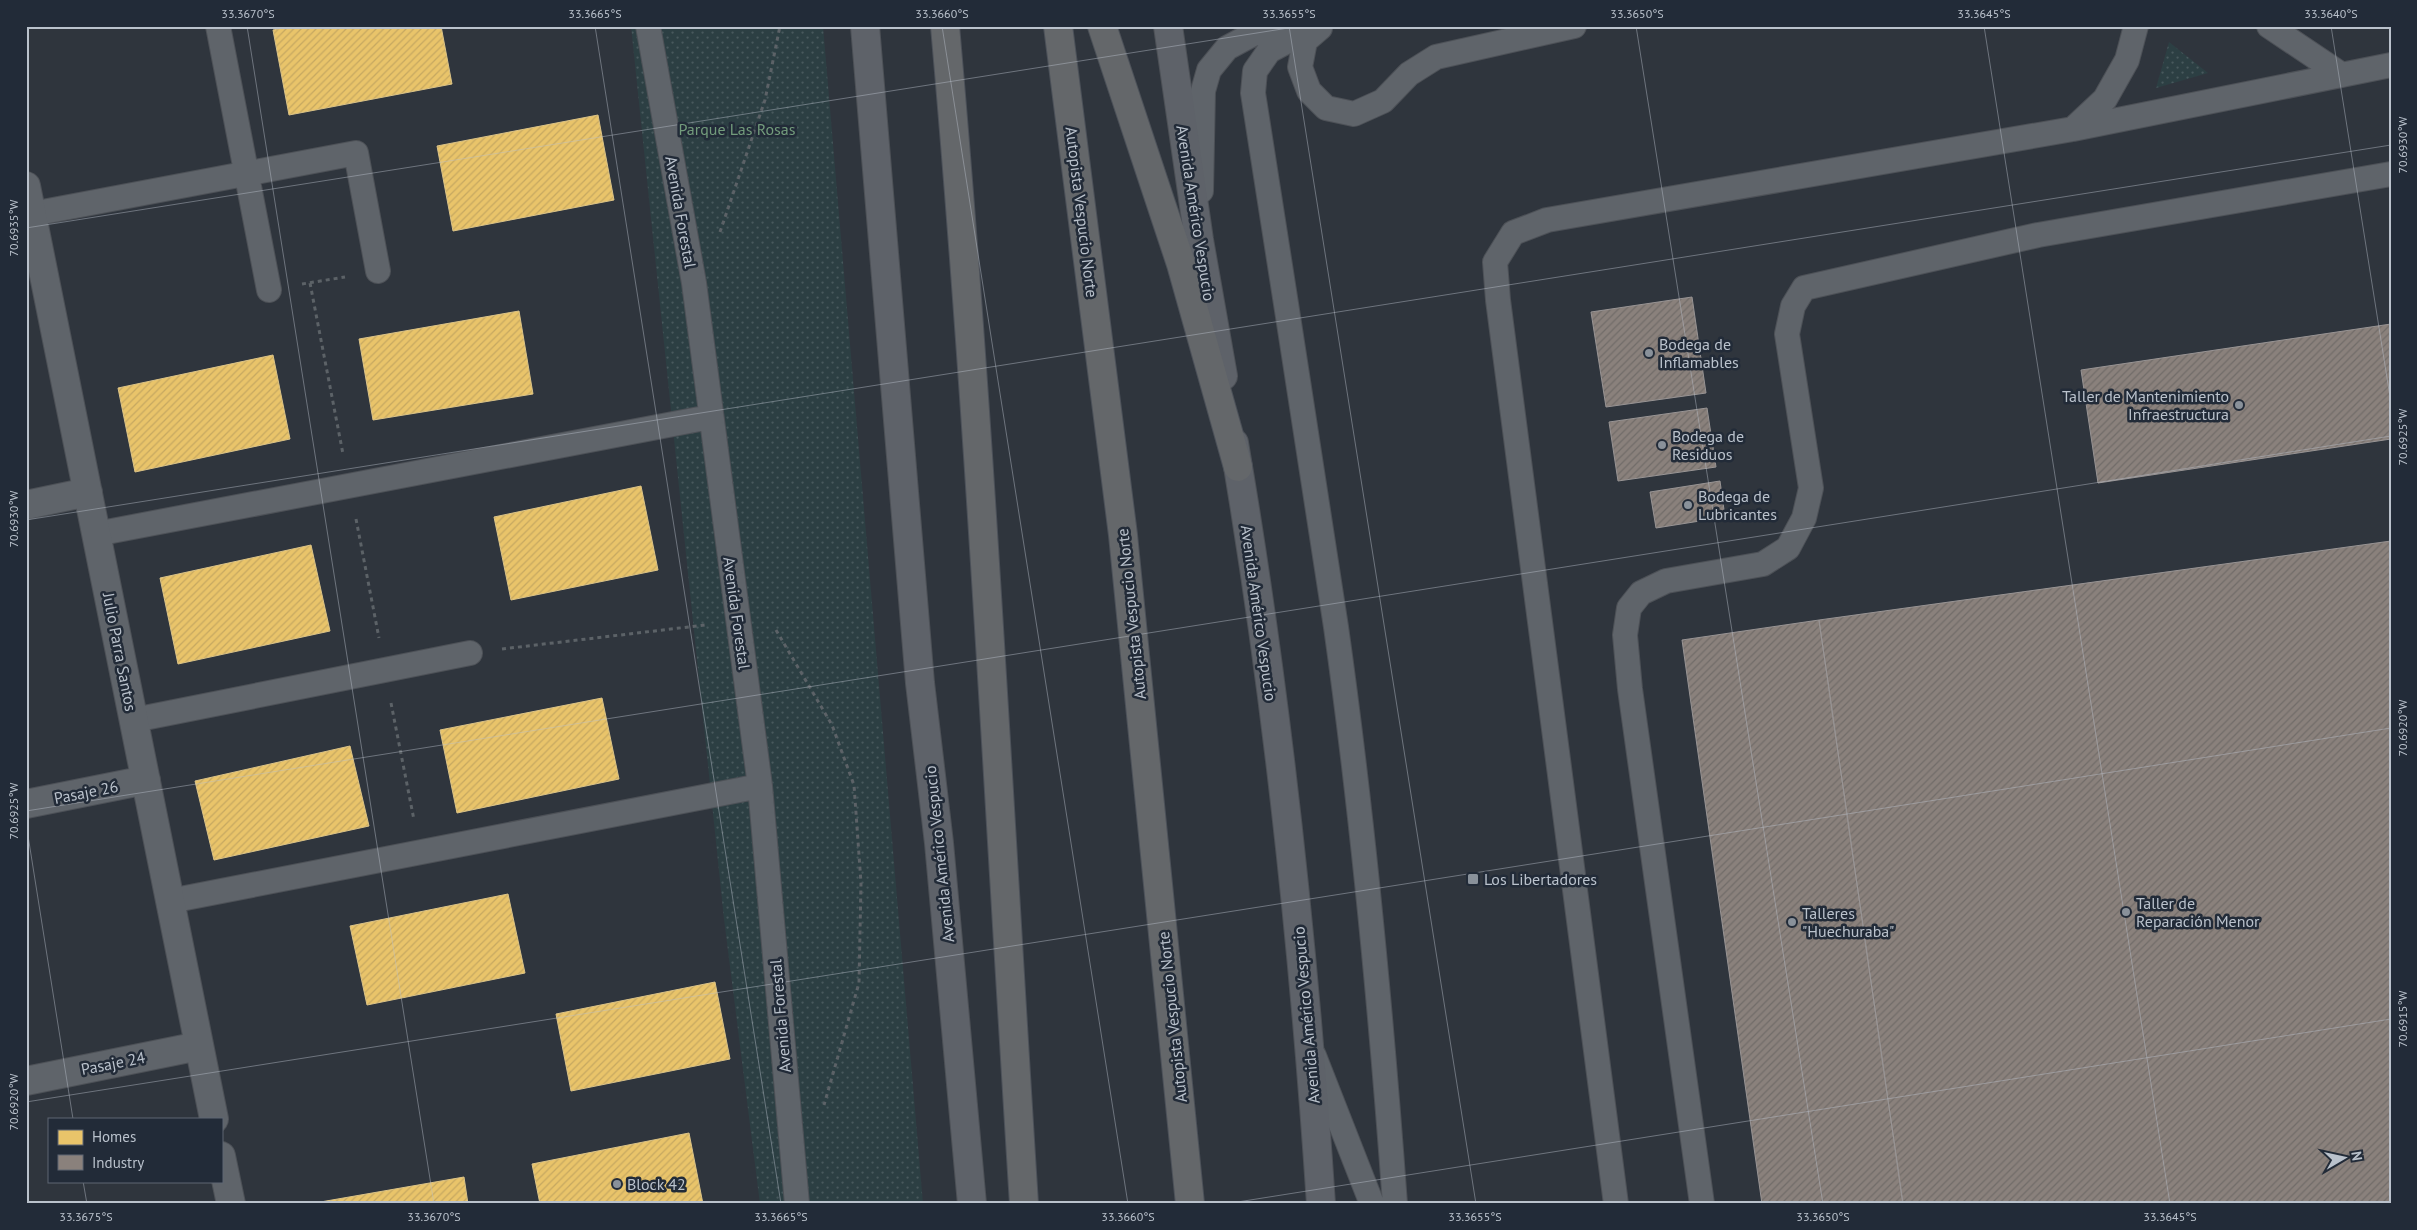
<svg xmlns="http://www.w3.org/2000/svg" width="2417" height="1230" viewBox="0 0 2417 1230" font-family="'PT Sans',sans-serif">
<defs>
<pattern id="grass-dots" width="8" height="8" patternUnits="userSpaceOnUse" patternTransform="scale(1.25)"><rect width="8" height="8" fill="#2c3f43"/><path d="M2 2h.1M6 6h.1" fill="none" stroke="#48595d" stroke-width="1.8" stroke-linecap="round"/></pattern>
<pattern id="homes-hatch" width="6" height="6" patternUnits="userSpaceOnUse" patternTransform="scale(1.25)"><rect width="6" height="6" fill="#e9c46a"/><path d="M-1 1l2-2M0 6l6-6M5 7l2-2" fill="none" stroke="#c6a861"/></pattern>
<pattern id="industry-hatch" width="6" height="6" patternUnits="userSpaceOnUse" patternTransform="scale(1.25)"><rect width="6" height="6" fill="#8a817c"/><path d="M-1 1l2-2M0 6l6-6M5 7l2-2" fill="none" stroke="#716c69"/></pattern>
</defs>
<rect width="100%" height="100%" fill="#2f353d"/>
<path fill="url(#grass-dots)" d="M 631,26 L 823,26 L 923,1204 L 760,1204 L 724,919 Z
M 2169,42 L 2208,73 L 2156,88 Z"/>
<path fill="url(#homes-hatch)" stroke="#dbc387" d="M 293,26 L 441,26 L 452,84 L 289,115 L 273,30 Z
M 598,115 L 614,200 L 453,231 L 437,146 Z
M 519,311 L 533,394 L 373,420 L 359,339 Z
M 273,355 L 290,439 L 135,472 L 118,388 Z
M 641,486 L 658,570 L 511,600 L 494,517 Z
M 311,545 L 330,631 L 178,664 L 160,578 Z
M 602,698 L 619,779 L 457,813 L 440,730 Z
M 350,746 L 369,826 L 214,860 L 195,781 Z
M 508,894 L 525,973 L 367,1005 L 350,926 Z
M 715,982 L 730,1059 L 571,1091 L 556,1014 Z
M 689,1133 L 703,1204 L 540,1204 L 532,1164 Z
M 464,1177 L 468,1204 L 309,1204 Z"/>
<path fill="url(#industry-hatch)" stroke="#989494" d="M 1692,297 L 1706,393 L 1606,407 L 1591,312 Z
M 2391,324 L 2391,439 L 2098,483 L 2081,370 Z
M 1707,408 L 1716,467 L 1618,481 L 1609,422 Z
M 1720,481 L 1725,517 L 1656,528 L 1650,492 Z
M 2391,541 L 2391,1204 L 1903,1204 L 1819,620 Z
M 1819,620 L 1903,1204 L 1762,1204 L 1682,640 Z"/>
<g fill="none" stroke-linecap="round" stroke-linejoin="round">
<g stroke="#4d5157" stroke-width="26">
<path id="lane" d="M 218,26 L 269,290
M 648,26 L 694,283 L 760,786 L 797,1204
M 1316,26 L 1269,51 L 1255,71 L 1253,93 C 1280,271 1310,449 1336,627 C 1363,818 1381,1011 1395,1204
M 2269,26 L 2342,75
M 1320,28 L 1305,41 L 1300,67 L 1309,91 L 1326,108 L 1354,114 L 1383,101 L 1409,74 L 1436,57 L 1574,26
M 2073,129 L 2105,99 L 2127,60 L 2136,26
M 1201,191 L 1203,91 L 1209,70 L 1227,48 L 1253,34 L 1291,26
M 32,214 L 356,153 L 378,271
M 96,534 L 710,417
M 134,720 L 470,653
M 170,901 L 760,786
M 1314,1056 L 1372,1204
M 1616,1204 L 1498,300 L 1495,262 L 1513,233 L 1547,220 L 2073,129 L 2391,65
M 1702,1204 L 1630,689 L 1625,635 L 1629,608 L 1641,593 L 1666,581 L 1763,564 L 1788,548 L 1804,518 L 1811,488 L 1787,334 L 1793,306 L 1804,288 L 2038,235 L 2391,174"/>
</g>
<g stroke="#4d5157" stroke-width="30">
<path id="street" d="M 26,186 L 214,1119
M 26,505 L 88,492
M 26,804 L 146,780
M 26,1081 L 199,1046
M 221,1156 L 231,1204"/>
</g>
<g stroke="#4d5157" stroke-width="30">
<path id="secondary" d="M 865,26 L 920,683 L 939,843 L 972,1204
M 1168,26 L 1199,240 L 1223,376
M 1234,443 C 1277,694 1304,949 1321,1204"/>
</g>
<g stroke="#4c5159" stroke-width="30">
<path id="highway" d="M 945,26 C 980,418 999,811 1024,1204
M 1058,26 L 1123,535 L 1190,1204
M 1102,26 L 1181,264 L 1238,467"/>
</g>
<path stroke="#5c6267" stroke-width="3" stroke-dasharray="4 4" stroke-linecap="butt" d="M 720,232 L 765,100 L 780,26
M 310,283 L 343,454
M 302,284 L 345,277
M 356,519 L 379,638
M 776,630 L 832,725 L 854,785 L 861,883 L 859,983 L 824,1105
M 502,649 L 705,625
M 391,703 L 414,820"/>
<use href="#lane" stroke="#5f646a" stroke-width="24"/>
<use href="#street" stroke="#5f646a" stroke-width="28"/>
<use href="#secondary" stroke="#5e6269" stroke-width="28"/>
<use href="#highway" stroke="#64676a" stroke-width="28"/>
</g>
<path fill="none" stroke="#bac2cc" stroke-width="1" stroke-opacity="0.45" d="M 247,26 L 434,1204M 595,26 L 781,1204M 942,26 L 1128,1204M 1289,26 L 1476,1204M 1636,26 L 1823,1204M 1984,26 L 2170,1204M 2331,26 L 2391,403M 26,228 L 1301,26M 26,520 L 2391,145M 26,811 L 2391,436M 26,823 L 73,1119M 26,1102 L 2391,728M 83,1181 L 87,1204M 1225,1204 L 2391,1019"/>
<g fill="#89919a" stroke="#222b38" stroke-width="2">
<circle cx="1649" cy="353" r="5"/>
<circle cx="2239" cy="405" r="5"/>
<circle cx="1662" cy="445" r="5"/>
<circle cx="1688" cy="505" r="5"/>
<rect x="1467" y="873" width="12" height="12" rx="2.5"/>
<circle cx="2126" cy="912" r="5"/>
<circle cx="1792" cy="922" r="5"/>
<circle cx="617" cy="1184" r="5"/>
</g>
<g text-anchor="middle" stroke-width="5" stroke-linejoin="round" paint-order="stroke">
<g font-size="16" fill="#739c7c" stroke="#222b38">
<text x="737" y="135">Parque Las Rosas</text>
</g>
<g font-size="16" fill="#bac2cc" stroke="#222b38">
<text transform="translate(681 212) rotate(80)" y="6">Avenida Forestal</text>
<text transform="translate(1082 212) rotate(83)" y="6">Autopista Vespucio Norte</text>
<text transform="translate(1196 213) rotate(81)" y="6">Avenida Américo Vespucio</text>
<text transform="translate(737 613) rotate(82)" y="6">Avenida Forestal</text>
<text transform="translate(1259 613) rotate(82)" y="6">Avenida Américo Vespucio</text>
<text transform="translate(1131 614) rotate(-96)" y="6">Autopista Vespucio Norte</text>
<text transform="translate(120 652) rotate(79)" y="6">Julio Parra Santos</text>
<text transform="translate(86 792) rotate(-11)" y="6">Pasaje 26</text>
<text transform="translate(939 854) rotate(-96)" y="6">Avenida Américo Vespucio</text>
<text transform="translate(1306 1015) rotate(-95)" y="6">Avenida Américo Vespucio</text>
<text transform="translate(780 1016) rotate(-95)" y="6">Avenida Forestal</text>
<text transform="translate(1172 1017) rotate(-96)" y="6">Autopista Vespucio Norte</text>
<text transform="translate(113 1063) rotate(-11)" y="6">Pasaje 24</text>
</g>
<g font-size="16" fill="#bac2cc" stroke="#222b38" text-anchor="start">
<text x="1659" y="350">Bodega de<tspan x="1659" dy="18">Inflamables</tspan></text>
<text x="2229" y="402" text-anchor="end">Taller de Mantenimiento<tspan x="2229" dy="18">Infraestructura</tspan></text>
<text x="1672" y="442">Bodega de<tspan x="1672" dy="18">Residuos</tspan></text>
<text x="1698" y="502">Bodega de<tspan x="1698" dy="18">Lubricantes</tspan></text>
<text x="1484" y="885">Los Libertadores</text>
<text x="2136" y="909">Taller de<tspan x="2136" dy="18">Reparación Menor</tspan></text>
<text x="1802" y="919">Talleres<tspan x="1802" dy="18">"Huechuraba"</tspan></text>
<text x="627" y="1190">Block 42</text>
</g>
</g>
<rect width="2417" height="1230" fill="none" stroke="#222b38" stroke-width="55"/>
<rect x="48" y="1118" width="175" height="65" fill="#222b38" stroke="#5f6773"/>
<rect x="58" y="1130" width="25" height="15" fill="#e9c46a" stroke="#5f6773"/>
<text x="92" y="1142" font-size="15" fill="#bac2cc">Homes</text>
<rect x="58" y="1155" width="25" height="15" fill="#8a817c" stroke="#5f6773"/>
<text x="92" y="1168" font-size="15" fill="#bac2cc">Industry</text>
<g transform="translate(2344 1158) rotate(81)" stroke="#222b38" stroke-width="4" paint-order="stroke">
<path d="M0-4L9 19L0 12L-9 19Z" fill="#bac2cc"/>
<text y="-8" font-size="14" font-weight="bold" text-anchor="middle" fill="#bac2cc">N</text>
</g>
<rect x="28" y="28" width="2362" height="1174" fill="none" stroke="#bac2cc" stroke-width="2"/>
<g font-size="12" text-anchor="middle" fill="#bac2cc">
<text x="248" y="18">33.3670°S</text>
<text x="595" y="18">33.3665°S</text>
<text x="942" y="18">33.3660°S</text>
<text x="1289" y="18">33.3655°S</text>
<text x="1637" y="18">33.3650°S</text>
<text x="1984" y="18">33.3645°S</text>
<text x="2331" y="18">33.3640°S</text>
<text transform="translate(2403 145) rotate(-90)" y="4">70.6930°W</text>
<text transform="translate(14 228) rotate(-90)" y="4">70.6935°W</text>
<text transform="translate(2403 437) rotate(-90)" y="4">70.6925°W</text>
<text transform="translate(14 519) rotate(-90)" y="4">70.6930°W</text>
<text transform="translate(2403 728) rotate(-90)" y="4">70.6920°W</text>
<text transform="translate(14 811) rotate(-90)" y="4">70.6925°W</text>
<text transform="translate(2403 1019) rotate(-90)" y="4">70.6915°W</text>
<text transform="translate(14 1102) rotate(-90)" y="4">70.6920°W</text>
<text x="86" y="1221">33.3675°S</text>
<text x="434" y="1221">33.3670°S</text>
<text x="781" y="1221">33.3665°S</text>
<text x="1128" y="1221">33.3660°S</text>
<text x="1475" y="1221">33.3655°S</text>
<text x="1823" y="1221">33.3650°S</text>
<text x="2170" y="1221">33.3645°S</text>
</g>
</svg>
